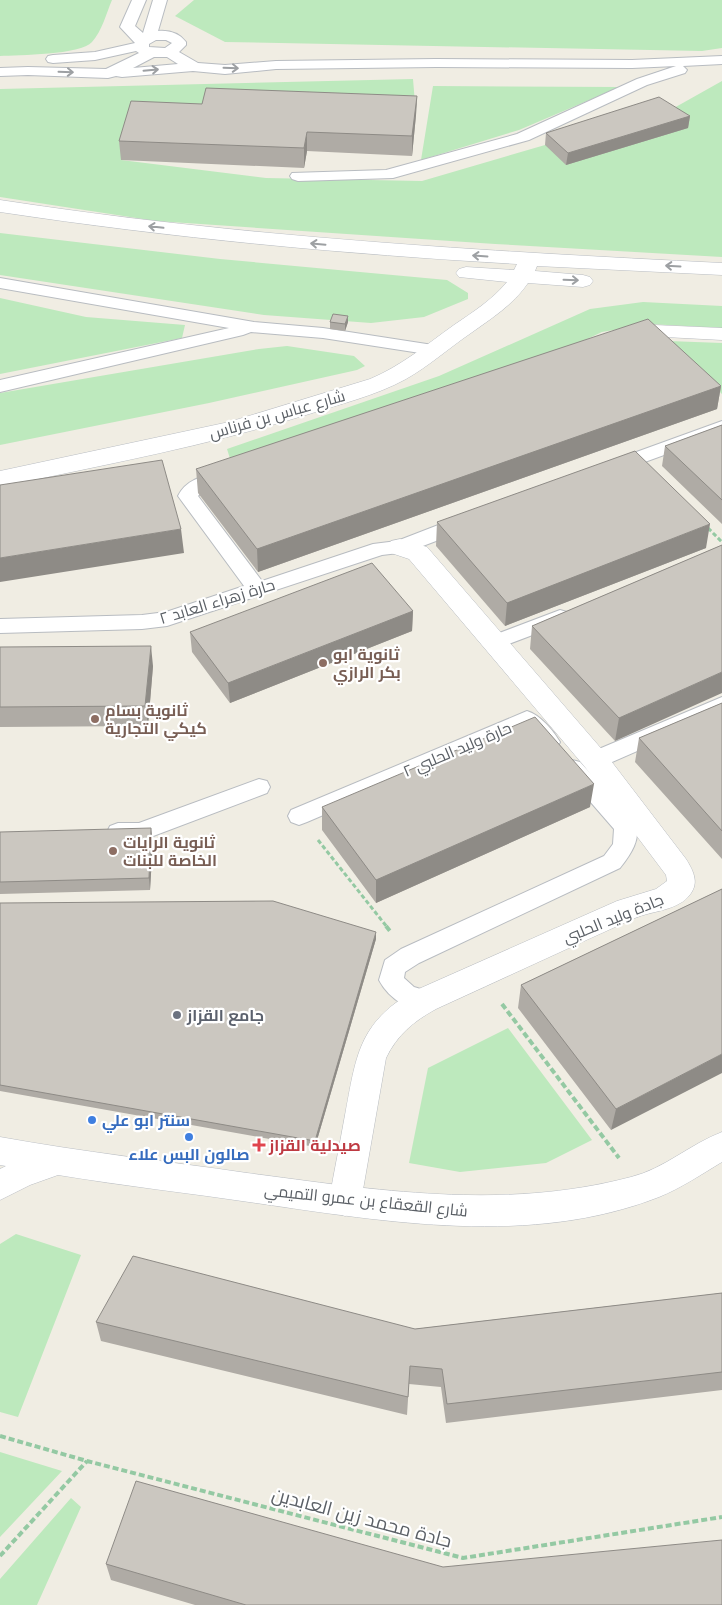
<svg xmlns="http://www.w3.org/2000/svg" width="722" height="1605" viewBox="0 0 722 1605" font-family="Quicksand,Cairo,sans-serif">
<rect width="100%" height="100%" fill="#f0ede3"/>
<path fill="#bde9bd" d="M 0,0 L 112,0 C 106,14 102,31 92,42 C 81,55 18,55 0,56 Z
M 194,0 L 722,0 L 722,48 L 702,51 L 225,42 L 175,16 Z
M 413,79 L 416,115 L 208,107 L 121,160 L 266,178 L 422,181 L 545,145 L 687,128 L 665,113 L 722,81 L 722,257 L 495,244 L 156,221 L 0,197 L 0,89 Z
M 433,86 L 620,87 L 519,130 L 421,160 Z
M 0,233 L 220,259 L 447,280 L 468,293 L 468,299 L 424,317 L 371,323 L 264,315 L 0,275 Z
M 0,298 L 86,317 L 185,325 L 182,338 L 0,374 Z
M 643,302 L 722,306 L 722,328 L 649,324 L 602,332 L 549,357 L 232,465 L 227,449 L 439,376 L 590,309 Z
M 668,341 L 722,343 L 722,394 Z
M 287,346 L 354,356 L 365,366 L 357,370 L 209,403 L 0,445 L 0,393 L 259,349 Z
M 508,1028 L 592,1140 L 546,1163 L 460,1172 L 409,1163 L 428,1068 Z
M 16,1234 L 81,1255 L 18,1417 L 0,1412 L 0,1244 Z
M 0,1452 L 62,1471 L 0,1537 Z
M 71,1498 L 81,1507 L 37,1605 L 0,1605 L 0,1579 Z"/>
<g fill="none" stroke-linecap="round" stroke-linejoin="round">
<g stroke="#b8bcc1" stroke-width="2">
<path id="lane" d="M 132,0 L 146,0 L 135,26 L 143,33 L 153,0 L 167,0 L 158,31 C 169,30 179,33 186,42 L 186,45 L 179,52 L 198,63 L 225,65 L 276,61 L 436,59 L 632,60 L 722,56 L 722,64 L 683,66 L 687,70 L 685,73 L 647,85 L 529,140 L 393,178 L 298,181 L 292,179 L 290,176 L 292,173 L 386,170 L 517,134 L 637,79 L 676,66 L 632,68 L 436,67 L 276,69 L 225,74 L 193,71 L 122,77 L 116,76 L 108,78 L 28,75 L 0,76 L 0,68 L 28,67 L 106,69 L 139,53 L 136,51 L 95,60 L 53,63 L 48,62 L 46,59 L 48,56 L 53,55 L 95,52 L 135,43 L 120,27 ZM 156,40 L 166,40 L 172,43 L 165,48 L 149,47 L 149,44 ZM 154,57 L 167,57 L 178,64 L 133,68 Z
M 0,278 L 254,322 L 323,328 L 433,345 L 439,346 L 442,350 L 439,354 L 433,355 L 323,338 L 251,332 L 243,335 L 0,392 L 0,380 L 229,328 L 0,288 Z
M 722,421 L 722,434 L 620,471 L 613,473 L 606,471 L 603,467 L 606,463 Z
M 227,470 L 234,472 L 237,476 C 229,488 208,484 198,496 L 262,581 L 373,544 L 397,541 L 459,517 L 466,516 L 473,517 L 476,522 L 473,527 L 407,552 L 382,555 L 167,626 L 142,629 L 0,633 L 0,619 L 142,615 L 166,612 L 244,586 L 178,496 C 187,477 209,475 227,470 Z
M 560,610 L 567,612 L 570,617 L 567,622 L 493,650 L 486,648 L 483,643 L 486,638 Z
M 722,697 L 722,714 L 603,766 L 595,768 L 587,766 L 584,760 L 587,754 Z
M 527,711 C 540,715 553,730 560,742 L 557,748 C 541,752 534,740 524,729 L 307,822 L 299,825 L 291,822 L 288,816 L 291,810 Z
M 572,760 L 580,762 L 634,821 C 643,838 630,855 620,868 L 419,963 L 405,972 L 404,978 L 414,987 L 434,993 L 437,1000 L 434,1007 C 412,1015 389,999 379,980 L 385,960 L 401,949 L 604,856 L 613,844 L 614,829 L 561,768 L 564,762 Z
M 259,779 L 267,781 L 270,787 L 267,793 L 148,838 C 136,842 122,842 110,838 L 107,832 L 110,826 L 118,823 L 139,823 Z"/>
</g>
<g stroke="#b8bcc1" stroke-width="1">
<path id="street" d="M 654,325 L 722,328 L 722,340 L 646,336 L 643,331 L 646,326 Z
M 400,539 L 427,547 L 605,753 L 686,859 C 694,872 700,884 688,897 C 675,911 651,911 635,918 C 568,948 502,979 436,1009 C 414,1021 397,1035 386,1058 L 361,1201 L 357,1211 L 345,1216 L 333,1211 L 329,1201 C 334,1172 340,1143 345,1115 C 356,1057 358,1023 414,991 L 617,901 L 656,889 L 667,881 L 666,875 L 585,767 L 409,559 L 391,553 L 388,547 L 391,541 Z"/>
</g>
<g stroke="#b9bdc3" stroke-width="1">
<path id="secondary" d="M 0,200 C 240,237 480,251 722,263 L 722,275 L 537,266 L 535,271 L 583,275 L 590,277 L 593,281 L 590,285 L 583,287 L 528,283 C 513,305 492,318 471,333 C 449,348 429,366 406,379 C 375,396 340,404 306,415 C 206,446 103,465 0,487 L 0,471 L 229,422 L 370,379 C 401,366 426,345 454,325 C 473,312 492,300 507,282 L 459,277 L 456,273 L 459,269 L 466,267 L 514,270 L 517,264 C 344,254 172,238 0,212 Z
M 722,1132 L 722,1162 C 702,1174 681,1188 659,1197 C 531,1247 388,1222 256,1203 C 190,1193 124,1186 58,1175 L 30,1185 L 0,1200 L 0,1169 L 6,1166 L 0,1165 L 0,1137 C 82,1152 165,1161 247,1173 C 377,1190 502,1211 631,1177 C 664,1169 690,1144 722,1132 Z"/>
</g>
<path stroke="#94c9a3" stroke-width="3" stroke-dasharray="4.5 2.5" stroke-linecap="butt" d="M 708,528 L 722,542
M 318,840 L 387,927"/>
<path stroke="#94c9a3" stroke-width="4" stroke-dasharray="6 3" stroke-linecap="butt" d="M 386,926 L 390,931
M 502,1004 L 619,1158
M 0,1436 L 87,1461 L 463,1558 L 722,1517
M 0,1556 L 87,1461"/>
<use href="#lane" fill="#fff" fill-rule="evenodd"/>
<use href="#street" fill="#fff" fill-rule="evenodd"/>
<use href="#secondary" fill="#fff" fill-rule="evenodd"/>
</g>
<path fill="#afaba5" d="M 417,96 L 416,115 L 412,156 L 307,151 L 304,168 L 121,160 L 119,141 L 202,104 Z
M 690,116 L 688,128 L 566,165 L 545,145 L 546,133 Z
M 330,322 L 348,322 L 345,331 L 330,329 Z
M 721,386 L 717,409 L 258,572 L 198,493 L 196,469 Z
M 722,425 L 722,524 L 662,466 L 665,446 Z
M 437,522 L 706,548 L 505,626 L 436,546 Z
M 722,545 L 615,741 L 530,649 L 532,626 Z
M 413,611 L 412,631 L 230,703 L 192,652 L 190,632 Z
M 0,647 L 153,666 L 148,726 L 0,727 Z
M 722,703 L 722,859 L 635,762 L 639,738 Z
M 322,807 L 590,807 L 376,903 L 322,830 Z
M 0,832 L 153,841 L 150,890 L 0,894 Z
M 722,889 L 611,1130 L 518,1008 L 521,985 Z
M 0,903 L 376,939 L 315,1147 L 0,1091 Z
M 722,1293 L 722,1390 L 446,1423 L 441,1387 L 409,1384 L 407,1415 L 101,1341 L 96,1322 L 415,1329 Z
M 106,1564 L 443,1567 L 722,1605 L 195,1605 L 111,1580 Z"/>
<path fill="#8e8b86" d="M 417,96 L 416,115 L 412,156 L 412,136 Z
M 690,116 L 688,128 L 566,165 L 568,153 Z
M 307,132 L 307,151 L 304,168 L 304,148 Z
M 348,316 L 348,322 L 345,331 L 345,324 Z
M 721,386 L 717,409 L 258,572 L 257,549 Z
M 710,524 L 706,548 L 505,626 L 507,603 Z
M 181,529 L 184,553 L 0,582 L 0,558 Z
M 413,611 L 412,631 L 230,703 L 228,683 Z
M 151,646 L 153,666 L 148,726 L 145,706 Z
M 722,672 L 722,693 L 615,741 L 619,718 Z
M 594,784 L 590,807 L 376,903 L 376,880 Z
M 151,828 L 153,841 L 150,890 L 149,878 Z
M 376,932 L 376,939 L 315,1147 L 315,1141 Z
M 722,1054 L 722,1073 L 611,1130 L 616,1109 Z"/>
<path fill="#cbc7c0" stroke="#8e8b86" d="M 206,88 L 417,96 L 412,136 L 307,132 L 304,148 L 119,141 L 131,101 L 202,104 Z
M 659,97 L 690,116 L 568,153 L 546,133 Z
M 333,314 L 348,316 L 345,324 L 330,322 Z
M 648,319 L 721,386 L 257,549 L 196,469 Z
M 722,425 L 722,500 L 665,446 Z
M 635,451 L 710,524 L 507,603 L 437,522 Z
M 162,460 L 181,529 L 0,558 L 0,485 Z
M 722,545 L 722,672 L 619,718 L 532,626 Z
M 372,563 L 413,611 L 228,683 L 190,632 Z
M 151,646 L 145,706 L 0,707 L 0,647 Z
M 722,703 L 722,831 L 639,738 Z
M 535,717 L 594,784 L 376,880 L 322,807 Z
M 151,828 L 149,878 L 0,882 L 0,832 Z
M 722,889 L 722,1054 L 616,1109 L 521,985 Z
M 273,901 L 376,932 L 315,1141 L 0,1085 L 0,903 Z
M 133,1256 L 415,1329 L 722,1293 L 722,1372 L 447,1404 L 442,1369 L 410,1366 L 408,1397 L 96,1322 Z
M 136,1481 L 443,1567 L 722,1540 L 722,1605 L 246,1605 L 106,1564 Z"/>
<defs><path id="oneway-shaft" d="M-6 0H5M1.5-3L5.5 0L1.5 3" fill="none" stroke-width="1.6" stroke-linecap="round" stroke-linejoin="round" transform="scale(1.25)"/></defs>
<g stroke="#9da0a3">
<use href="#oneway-shaft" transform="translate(231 68) rotate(2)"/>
<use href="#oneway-shaft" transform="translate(151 70) rotate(-5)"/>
<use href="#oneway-shaft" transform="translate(66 72) rotate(2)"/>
<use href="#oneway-shaft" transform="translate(156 227) rotate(-174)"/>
<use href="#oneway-shaft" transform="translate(318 244) rotate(-175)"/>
<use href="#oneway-shaft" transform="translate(480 256) rotate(-176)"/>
<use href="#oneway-shaft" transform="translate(673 266) rotate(-177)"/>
<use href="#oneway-shaft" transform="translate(571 280) rotate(2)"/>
</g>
<g fill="#8d6e63" stroke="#fff" stroke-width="2">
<circle cx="323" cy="663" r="5"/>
<circle cx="95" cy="719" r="5"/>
<circle cx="113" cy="851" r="5"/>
</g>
<circle fill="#6b7280" stroke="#fff" stroke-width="2" cx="177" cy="1015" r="5"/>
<g fill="#3f7fe0" stroke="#fff" stroke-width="2">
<circle cx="92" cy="1120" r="5"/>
<circle cx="189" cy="1137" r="5"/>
</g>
<path fill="#e0444e" stroke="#fff" stroke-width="2" d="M256.5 1137.5h5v5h5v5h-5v5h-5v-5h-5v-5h5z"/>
<g text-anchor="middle" stroke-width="4.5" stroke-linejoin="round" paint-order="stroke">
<g font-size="16" fill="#5b6066" stroke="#fff">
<text transform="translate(277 414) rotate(-16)" y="6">شارع عباس بن فرناس</text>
<text transform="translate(217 601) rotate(-17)" y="6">حارة زهراء العابد ٢</text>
<text transform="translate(457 749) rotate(-23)" y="6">حارة وليد الحلبي ٢</text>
<text transform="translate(613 918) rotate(-22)" y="6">جادة وليد الحلبي</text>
<text transform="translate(366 1200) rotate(6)" y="6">شارع القعقاع بن عمرو التميمي</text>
</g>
<g font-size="16" font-weight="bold" fill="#785e54" stroke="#fff" text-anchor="start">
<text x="333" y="660">ثانوية ابو<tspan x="333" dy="18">بكر الرازي</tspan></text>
<text x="105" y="716">ثانوية بسام<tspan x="105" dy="18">كيكي التجارية</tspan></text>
<text x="123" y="848">ثانوية الرايات<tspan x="123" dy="18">الخاصة للبنات</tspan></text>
</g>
<g font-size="16" font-weight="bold" fill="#5b616d" stroke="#fff" text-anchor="start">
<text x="187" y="1021">جامع القزاز</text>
</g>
<g font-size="16" font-weight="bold" fill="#366cbe" stroke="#fff" text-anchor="start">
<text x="102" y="1126">سنتر ابو علي</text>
<text x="189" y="1160" text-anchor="middle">صالون البس علاء</text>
</g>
<g font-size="16" font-weight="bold" fill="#be3a42" stroke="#fff" text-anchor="start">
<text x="269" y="1151">صيدلية القزاز</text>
</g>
<g font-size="19" fill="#5b6066" stroke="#fff">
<text transform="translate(362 1517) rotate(15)" y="7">جادة محمد زين العابدين</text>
</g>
</g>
</svg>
